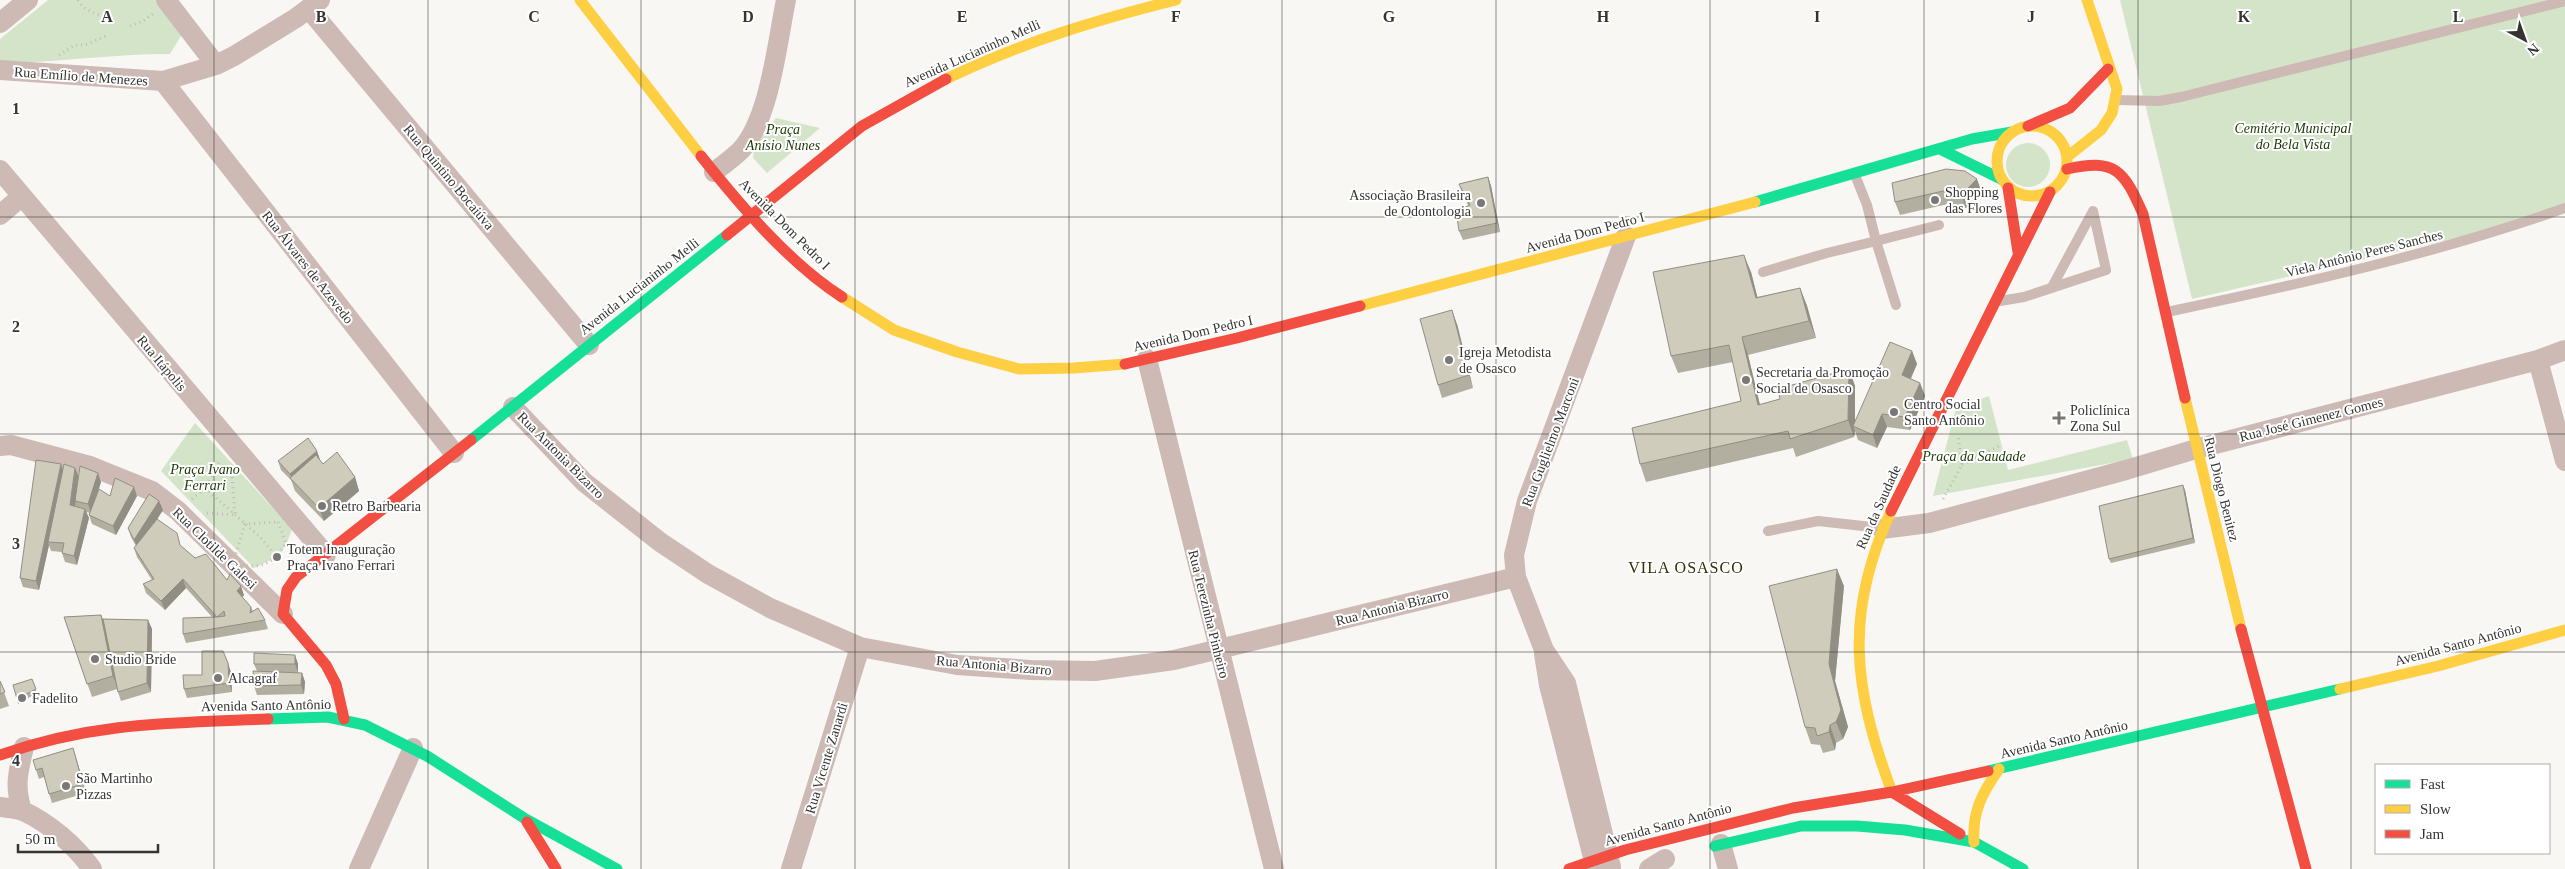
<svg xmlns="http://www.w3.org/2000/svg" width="2565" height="869" viewBox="0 0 2565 869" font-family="'Times New Roman',serif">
<rect width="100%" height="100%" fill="#f8f7f4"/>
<path fill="#d3e4c9" d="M 48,0 L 158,0 L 184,31 L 170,54 C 113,54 57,62 0,64 L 0,39 Z
M 2120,0 L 2565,0 L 2565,213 L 2192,299 Z
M 776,118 L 820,128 L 767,173 L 753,158 L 754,147 Z
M2006 165a22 22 0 1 1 44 0a22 22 0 1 1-44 0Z
M 1989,396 L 2008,470 L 2127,440 L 2133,459 L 1933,496 L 1956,408 Z
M 195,423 L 292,529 C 283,556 279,556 254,568 L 161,471 Z"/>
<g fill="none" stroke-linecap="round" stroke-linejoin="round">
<path stroke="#c4b9b6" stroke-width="3" stroke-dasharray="1 4" stroke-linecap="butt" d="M 78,0 C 84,11 96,14 108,17
M 130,26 L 143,21 L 154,13
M 59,55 L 75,45 L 85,45 L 108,35
M 1962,465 L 2001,445
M 205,488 L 259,536 L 277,557
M 192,499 L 205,488 L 220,460
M 1943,499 L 1962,465 L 1958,435
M 207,513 L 235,515 L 232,474
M 278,522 L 286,543 C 272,566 258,570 233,563 L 245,524 Z"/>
<path stroke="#cdbab5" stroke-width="10" d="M 2117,100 L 2159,101 L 2181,97 L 2565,1
M 1763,272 L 1827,253 L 1876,241 L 1867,205 L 1855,175
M 2052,287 L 2093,211
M 2000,301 L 2024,297 L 2106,270 L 2093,211
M 1896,305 L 1876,241 L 1939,225
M 2167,312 C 2301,284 2435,254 2565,208
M 1768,531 L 1818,521 L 1881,528"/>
<path stroke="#cdbab5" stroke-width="20" d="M 166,0 L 216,65
M 309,9 L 589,345
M 0,23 L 28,0
M 0,70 L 163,81 L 216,65 L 234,56 L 296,18 L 320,0
M 163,81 L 454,453
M 0,170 L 326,555
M 714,172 C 723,165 733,158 741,150 C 770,118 777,43 786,0
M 0,215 L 21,197
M 1147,359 L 1274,869
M 2538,360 L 2565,461
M 513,407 L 584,482 L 660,542 L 708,574 L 770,608 L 860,647 L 957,665 L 1031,670 L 1095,671 L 1174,660 L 1516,577
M 0,446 L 11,445 L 90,466 L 152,491 L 178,511 L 283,614
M 1882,529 L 1929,523 L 2126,470 L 2196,449 L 2538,360 L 2565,350
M 1544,654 L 1549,685 L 1596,869
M 0,807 C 7,808 16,808 23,811 C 49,823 76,846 92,869
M 22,811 C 14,785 18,773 24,747
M 1721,844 L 1728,869
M 1611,867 L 1566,683 L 1544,650 L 1516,577 L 1514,555 L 1527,501 L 1626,236
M 359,869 L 413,748
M 791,869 L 860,647
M 1649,869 L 1665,859"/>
<path stroke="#16e098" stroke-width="11" d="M 1940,149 L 2001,179
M 1755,202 L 1972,139 L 2012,132
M 471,440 L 727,235
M 268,719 L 328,717 L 365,725 L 427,756 L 524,818 L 617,869
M 1988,771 L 2340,689
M 1715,846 L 1801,826 L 1857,826 L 1905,830 L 1974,842 L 2023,869"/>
<path stroke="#ffcf43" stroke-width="11" d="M 580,0 L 701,156
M 946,79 C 1020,43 1096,20 1176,0
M1997 161a35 35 0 1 1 70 0a35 35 0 1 1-70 0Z
M 2067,157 L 2101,130 L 2112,113 L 2117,89 L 2087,0
M 842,297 L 894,330 L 957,352 L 1019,369 L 1074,368 L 1125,364
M 1360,306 L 1755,202
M 2185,398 L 2241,629
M 1891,511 C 1844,614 1853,688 1892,792
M 2340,689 L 2438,666 L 2565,630
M 1974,842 C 1972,812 1982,793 1999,769"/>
<path stroke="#f24e42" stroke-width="11" d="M 2028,126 L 2070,108 L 2108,69
M 701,156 C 740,205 789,263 842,297
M 2067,169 C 2116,158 2124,171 2143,214 L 2185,398
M 2008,188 L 2018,252
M 727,235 L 862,126 L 946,79
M 1125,364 L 1237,338 L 1360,306
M 1891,511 L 2050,192
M 2241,629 L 2306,869
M 344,719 L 336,684 L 326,665 L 283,614 L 287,590 L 296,577 L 471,440
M 0,755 C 94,722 171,723 268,719
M 1892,792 L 1960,834
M 527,822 L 556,869
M 1569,869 L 1625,850 L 1793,808 L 1892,792 L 1988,771"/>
</g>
<path fill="#b2afa1" d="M 1488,177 L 1491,186 L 1500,232 L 1463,240 L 1459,231 L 1468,205 L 1462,193 L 1459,184 Z
M 1892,183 L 1982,193 L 1966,208 L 1948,204 L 1900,215 L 1895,202 Z
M 1751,272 L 1757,297 L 1800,288 L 1807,306 L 1816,338 L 1748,355 L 1760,405 L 1780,399 L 1849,369 L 1855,386 L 1855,422 L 1912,351 L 1917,364 L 1911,379 L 1920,383 L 1925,396 L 1910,430 L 1887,427 L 1877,448 L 1858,440 L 1855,431 L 1854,437 L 1796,457 L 1793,448 L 1646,482 L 1640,464 L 1741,401 L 1733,362 L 1678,373 L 1671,356 Z
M 1457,324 L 1473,388 L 1442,398 L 1438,385 Z
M 317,451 L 320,460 L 323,464 L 355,477 L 359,491 L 324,521 L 295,491 L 291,480 L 281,470 L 278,461 Z
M 61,464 L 63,470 L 75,468 L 79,477 L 101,482 L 97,495 L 110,496 L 137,496 L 116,535 L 92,524 L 89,515 L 90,513 L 86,512 L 89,518 L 77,565 L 65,562 L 62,553 L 62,552 L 51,551 L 49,545 L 39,590 L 23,587 L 20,578 Z
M 2185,490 L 2195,543 L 2111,563 L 2109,559 Z
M 159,501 L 163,510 L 154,524 L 181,546 L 195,558 L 227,580 L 244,595 L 242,597 L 251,607 L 253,611 L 265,620 L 268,629 L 186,643 L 183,634 L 212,617 L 186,588 L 165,610 L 146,593 L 143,584 L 152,580 L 137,557 L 134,548 L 136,546 L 131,537 L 128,528 Z
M 1844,586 L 1835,681 L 1848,727 L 1843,739 L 1836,743 L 1835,750 L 1823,753 L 1820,745 L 1811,744 L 1805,727 Z
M 101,615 L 103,619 L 148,620 L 152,629 L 151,692 L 121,701 L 117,689 L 92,697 L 64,617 Z
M 295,655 L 298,664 L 298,673 L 302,673 L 305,682 L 304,694 L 257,695 L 254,686 L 257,671 L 254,664 Z
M 231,672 L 232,692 L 187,698 L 184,689 L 202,675 Z
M 32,679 L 37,693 L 18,704 L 17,699 Z
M 0,681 L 9,706 L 0,709 Z
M 73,748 L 86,793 L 52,803 L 44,777 L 39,779 L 36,770 Z"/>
<path fill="#918f83" d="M 1488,177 L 1491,186 L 1500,232 L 1497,223 Z
M 1977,179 L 1982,193 L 1966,208 L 1961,195 Z
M 1744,255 L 1751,272 L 1762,315 L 1756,298 Z
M 1800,288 L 1807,306 L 1816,338 L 1809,321 Z
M 1452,310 L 1457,324 L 1473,388 L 1469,375 Z
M 1742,337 L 1748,355 L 1764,422 L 1758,405 Z
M 1912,351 L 1917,364 L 1906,388 L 1902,375 Z
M 1849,369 L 1855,386 L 1855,427 L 1853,426 L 1855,431 L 1854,437 L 1848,420 Z
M 1920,383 L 1925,396 L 1910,430 L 1905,417 Z
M 1882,414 L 1887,427 L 1877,448 L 1873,435 Z
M 317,451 L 320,460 L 292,480 L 290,474 Z
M 61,464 L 64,473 L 48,542 L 49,545 L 39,590 L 36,581 Z
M 75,468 L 79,477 L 74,514 L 70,505 Z
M 98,473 L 101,482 L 91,513 L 88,504 Z
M 355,477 L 359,491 L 324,521 L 319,508 Z
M 2183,485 L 2185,490 L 2195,543 L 2193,538 Z
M 134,487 L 137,496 L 116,535 L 113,526 Z
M 159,501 L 163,510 L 138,549 L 134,540 Z
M 85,509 L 89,518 L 77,565 L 74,556 Z
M 1837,569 L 1844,586 L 1835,681 L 1848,727 L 1843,739 L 1836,722 L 1829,664 Z
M 183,579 L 186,588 L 165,610 L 161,601 Z
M 241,586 L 244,595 L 240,600 L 237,591 Z
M 101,615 L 106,628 L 118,689 L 113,676 Z
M 148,620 L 152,629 L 151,692 L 147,683 Z
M 295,655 L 298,664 L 298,673 L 295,664 Z
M 228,663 L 231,672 L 232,692 L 229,683 Z
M 302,673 L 305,682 L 304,694 L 301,685 Z
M 1830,725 L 1836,743 L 1835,750 L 1829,732 Z
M 73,748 L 76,757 L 86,793 L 83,784 Z"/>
<path fill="#cfccbb" stroke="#918f83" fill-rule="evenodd" d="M 1946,169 L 1965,171 L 1977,179 L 1961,195 L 1943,191 L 1895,202 L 1892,183 Z
M 1488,177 L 1497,223 L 1459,231 L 1456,211 L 1470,205 L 1459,184 Z
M 1744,255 L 1756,298 L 1800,288 L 1809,321 L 1742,337 L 1758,405 L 1780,399 L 1778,389 L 1849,369 L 1848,420 L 1790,439 L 1788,431 L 1640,464 L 1632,428 L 1741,401 L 1729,345 L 1671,356 L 1653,272 Z
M 1452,310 L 1469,375 L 1438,385 L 1420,319 Z
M 1890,342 L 1912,351 L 1902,375 L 1920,383 L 1905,417 L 1882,414 L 1873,435 L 1853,426 Z
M 308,438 L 317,451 L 290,474 L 278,461 Z
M 337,452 L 355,477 L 319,508 L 290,478 L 316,455 L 323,464 Z
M 36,460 L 61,464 L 36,581 L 20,578 Z
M 64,464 L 75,468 L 70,505 L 85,509 L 74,556 L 62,553 L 64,543 L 48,542 Z
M 80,466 L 98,473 L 88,504 L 75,501 Z
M 115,478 L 134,487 L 113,526 L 89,515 L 99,489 L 110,496 Z
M 2183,485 L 2193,538 L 2109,559 L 2099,506 Z
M 149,494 L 159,501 L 134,540 L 128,528 Z
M 157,519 L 177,533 L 180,545 L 195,558 L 206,554 L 227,580 L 230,574 L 241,586 L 237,591 L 251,607 L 250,613 L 258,608 L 265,620 L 183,634 L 183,618 L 217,617 L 183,579 L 161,601 L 143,584 L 154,579 L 134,548 ZM 224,611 L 225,616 L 217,617 Z
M 1837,569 L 1829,664 L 1841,710 L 1836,722 L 1830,725 L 1829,732 L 1817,736 L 1815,728 L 1805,727 L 1769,586 Z
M 101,615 L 113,676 L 87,684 L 64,617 Z
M 103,619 L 148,620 L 147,683 L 118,692 Z
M 202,651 L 223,651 L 228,663 L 229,683 L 184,689 L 183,675 L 202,675 Z
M 254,653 L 295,655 L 295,664 L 254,664 Z
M 253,671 L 302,673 L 301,685 L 254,686 Z
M 32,679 L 36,689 L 17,699 L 13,685 Z
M 0,681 L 5,692 L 0,694 Z
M 73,748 L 83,784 L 49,794 L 42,768 L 36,770 L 33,760 Z"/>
<path fill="none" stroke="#343432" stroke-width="1" stroke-opacity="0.55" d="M 214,0 L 214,869M 428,0 L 428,869M 641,0 L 641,869M 855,0 L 855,869M 1069,0 L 1069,869M 1282,0 L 1282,869M 1496,0 L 1496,869M 1710,0 L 1710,869M 1924,0 L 1924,869M 2138,0 L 2138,869M 2351,0 L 2351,869M 0,217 L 2565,217M 0,434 L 2565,434M 0,652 L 2565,652"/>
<g fill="#797876" stroke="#fff" stroke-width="2">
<circle cx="1935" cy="200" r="5"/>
<circle cx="1481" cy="203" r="5"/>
<circle cx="1449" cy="360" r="5"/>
<circle cx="1746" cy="380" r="5"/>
<circle cx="1894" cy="412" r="5"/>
<path d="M2056.5 410.5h5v5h5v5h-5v5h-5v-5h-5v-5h5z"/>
<circle cx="322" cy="506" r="5"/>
<circle cx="277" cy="557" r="5"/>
<circle cx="95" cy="659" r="5"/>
<circle cx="218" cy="678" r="5"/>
<circle cx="22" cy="698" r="5"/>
<circle cx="66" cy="786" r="5"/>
</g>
<g text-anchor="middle" stroke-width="4" stroke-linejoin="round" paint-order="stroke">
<g font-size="14" fill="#343432" stroke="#fff">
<text transform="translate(972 53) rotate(-24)" y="5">Avenida Lucianinho Melli</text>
<text transform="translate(81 76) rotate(4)" y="5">Rua Emílio de Menezes</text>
<text transform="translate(449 177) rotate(50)" y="5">Rua Quintino Bocaiúva</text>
<text transform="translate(785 224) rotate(45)" y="5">Avenida Dom Pedro I</text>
<text transform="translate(1585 232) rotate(-15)" y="5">Avenida Dom Pedro I</text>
<text transform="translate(2364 253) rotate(-14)" y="5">Viela Antônio Peres Sanches</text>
<text transform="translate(308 267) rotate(52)" y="5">Rua Álvares de Azevedo</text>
<text transform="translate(639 286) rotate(-38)" y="5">Avenida Lucianinho Melli</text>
<text transform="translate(1193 333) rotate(-13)" y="5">Avenida Dom Pedro I</text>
<text transform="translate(162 363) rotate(50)" y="5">Rua Itápolis</text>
<text transform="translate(2311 419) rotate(-14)" y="5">Rua José Gimenez Gomes</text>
<text transform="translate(1550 442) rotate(-69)" y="5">Rua Guglielmo Marconi</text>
<text transform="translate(561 455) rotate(45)" y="5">Rua Antonia Bizarro</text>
<text transform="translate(2222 489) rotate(76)" y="5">Rua Diogo Benitez</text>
<text transform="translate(1878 507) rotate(-66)" y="5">Rua da Saudade</text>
<text transform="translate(215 548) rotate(44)" y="5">Rua Clotilde Galesi</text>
<text transform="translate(1392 607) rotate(-14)" y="5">Rua Antonia Bizarro</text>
<text transform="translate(1209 614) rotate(76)" y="5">Rua Terezinha Pinheiro</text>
<text transform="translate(2458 644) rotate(-15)" y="5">Avenida Santo Antônio</text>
<text transform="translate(994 665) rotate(5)" y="5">Rua Antonia Bizarro</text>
<text transform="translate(266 705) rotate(-1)" y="5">Avenida Santo Antônio</text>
<text transform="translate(2064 739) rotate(-13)" y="5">Avenida Santo Antônio</text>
<text transform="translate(826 758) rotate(-73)" y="5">Rua Vicente Zanardi</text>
<text transform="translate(1668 824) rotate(-15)" y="5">Avenida Santo Antônio</text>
</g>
<g font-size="14" font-style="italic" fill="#1a3705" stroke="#fff">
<text x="2293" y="133">Cemitério Municipal<tspan x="2293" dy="16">do Bela Vista</tspan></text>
<text x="783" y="134">Praça<tspan x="783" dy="16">Anísio Nunes</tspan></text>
<text x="1974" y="461">Praça da Saudade</text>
<text x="205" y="474">Praça Ivano<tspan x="205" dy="16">Ferrari</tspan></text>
</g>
<g font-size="14" fill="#343432" stroke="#fff" text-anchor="start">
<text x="1945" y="197">Shopping<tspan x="1945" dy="16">das Flores</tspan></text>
<text x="1471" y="200" text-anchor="end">Associação Brasileira<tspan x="1471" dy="16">de Odontologia</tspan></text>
<text x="1459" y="357">Igreja Metodista<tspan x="1459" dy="16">de Osasco</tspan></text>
<text x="1756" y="377">Secretaria da Promoção<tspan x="1756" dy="16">Social de Osasco</tspan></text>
<text x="1904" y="409">Centro Social<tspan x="1904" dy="16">Santo Antônio</tspan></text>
<text x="2070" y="415">Policlínica<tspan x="2070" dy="16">Zona Sul</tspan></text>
<text x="332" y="511">Retro Barbearia</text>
<text x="287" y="554">Totem Inauguração<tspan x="287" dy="16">Praça Ivano Ferrari</tspan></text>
<text x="105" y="664">Studio Bride</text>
<text x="228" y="683">Alcagraf</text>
<text x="32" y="703">Fadelito</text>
<text x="76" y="783">São Martinho<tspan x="76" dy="16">Pizzas</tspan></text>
</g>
<g font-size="16" letter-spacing="1" fill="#2e3005" stroke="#fff">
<text x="1686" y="573">VILA OSASCO</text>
</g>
</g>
<g font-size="16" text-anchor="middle" font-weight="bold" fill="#343432" stroke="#fff" stroke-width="4" stroke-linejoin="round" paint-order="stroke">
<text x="107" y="22">A</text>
<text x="321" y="22">B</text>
<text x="534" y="22">C</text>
<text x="748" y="22">D</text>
<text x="962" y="22">E</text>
<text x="1176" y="22">F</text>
<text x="1389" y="22">G</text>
<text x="1603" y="22">H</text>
<text x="1817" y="22">I</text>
<text x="2031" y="22">J</text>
<text x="2244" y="22">K</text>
<text x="2458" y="22">L</text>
<text x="16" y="114">1</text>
<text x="16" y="332">2</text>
<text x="16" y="549">3</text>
<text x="16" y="766">4</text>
</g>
<rect x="2375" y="764" width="175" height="90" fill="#ffffff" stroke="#aeaead"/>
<rect x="2385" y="780" width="25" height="8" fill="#16e098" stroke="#aeaead"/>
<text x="2420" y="789" font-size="15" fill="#343432">Fast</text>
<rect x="2385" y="805" width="25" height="8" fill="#ffcf43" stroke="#aeaead"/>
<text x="2420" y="814" font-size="15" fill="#343432">Slow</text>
<rect x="2385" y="830" width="25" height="8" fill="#f24e42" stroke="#aeaead"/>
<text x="2420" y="839" font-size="15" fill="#343432">Jam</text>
<g transform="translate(2525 40) rotate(139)" stroke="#ffffff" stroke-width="4" paint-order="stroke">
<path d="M0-4L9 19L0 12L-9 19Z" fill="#343432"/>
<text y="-8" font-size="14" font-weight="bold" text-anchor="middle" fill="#343432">N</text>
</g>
<path d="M18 844v8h140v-8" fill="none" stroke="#343432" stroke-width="2.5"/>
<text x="25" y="844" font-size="15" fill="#343432" stroke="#ffffff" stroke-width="4" paint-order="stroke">50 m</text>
</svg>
